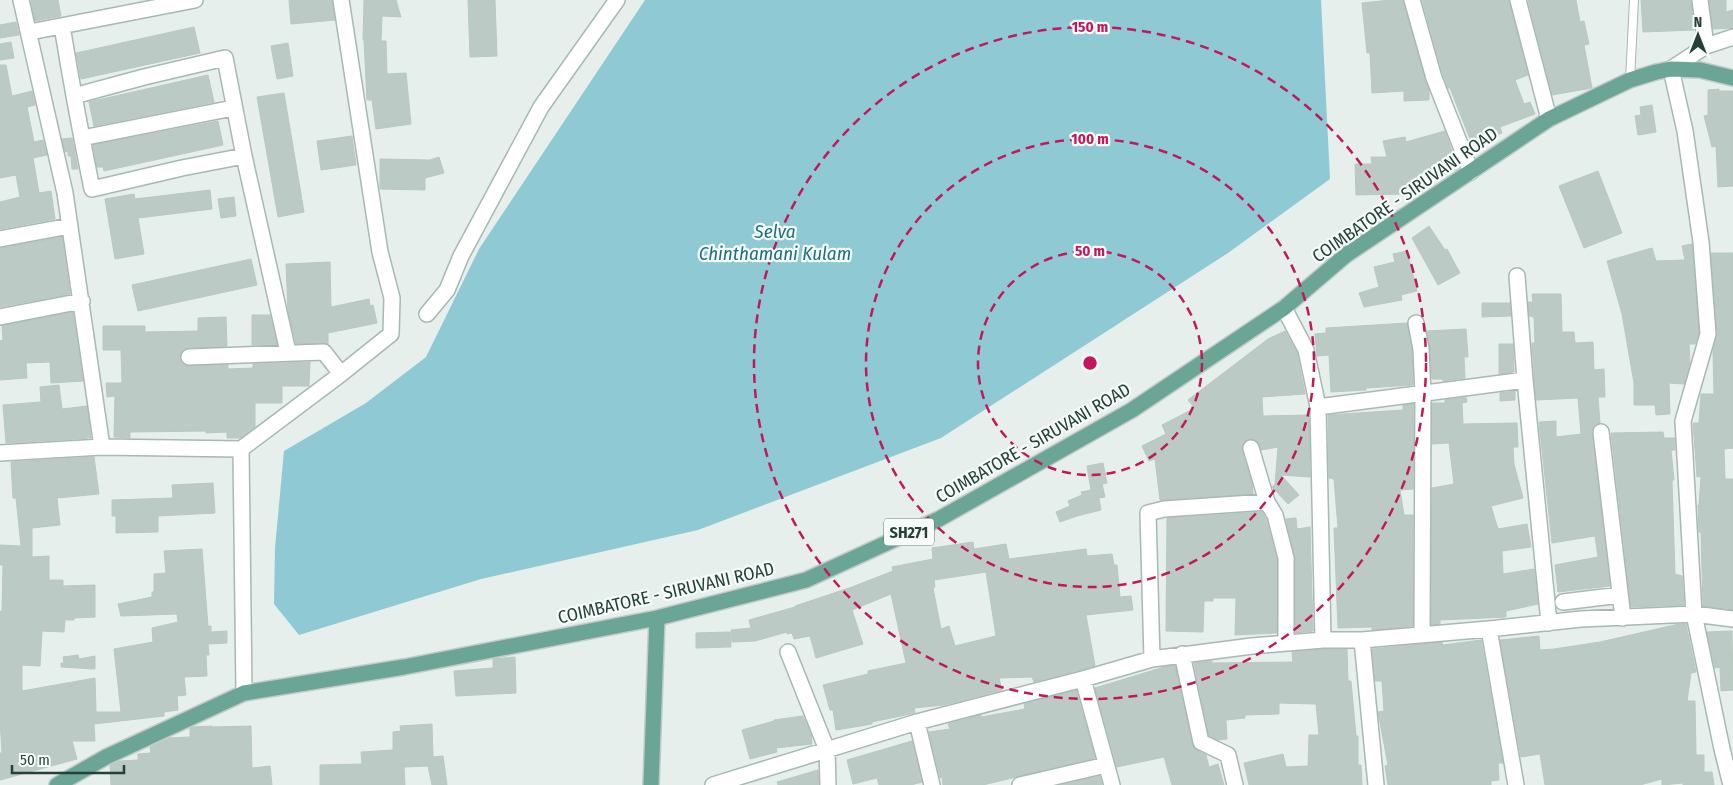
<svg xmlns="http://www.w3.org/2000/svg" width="1733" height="785" viewBox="0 0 1733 785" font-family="'Fira Sans Condensed',sans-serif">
<rect width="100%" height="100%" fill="#e6efeb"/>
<path fill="#8ec9d4" d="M 645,0 L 1321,0 L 1330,179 L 1228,253 L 941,438 L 698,530 L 481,579 L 299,635 L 274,604 L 275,548 L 284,451 L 366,403 L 426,357 L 479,249 Z"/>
<path fill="#bbcac4" stroke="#b8c9c2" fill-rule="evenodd" d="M 31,0 L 58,0 L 61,16 L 35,21 Z
M 289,0 L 332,0 L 335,20 L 291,24 Z
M 364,0 L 396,0 L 401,17 L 382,16 L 381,41 L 386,41 L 387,74 L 406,73 L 411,124 L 376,129 L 372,100 L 367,100 L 364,40 L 363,40 Z
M 468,0 L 495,0 L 497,56 L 470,57 Z
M 1390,0 L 1403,0 L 1429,90 L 1429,100 L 1404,101 L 1404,91 L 1372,93 L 1370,53 L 1367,53 L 1362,3 Z
M 1422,0 L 1509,0 L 1528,75 L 1515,80 L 1524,104 L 1530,102 L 1535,114 L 1500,127 L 1502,133 L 1472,144 L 1450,88 L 1448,88 L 1443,75 Z
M 1528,0 L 1576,0 L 1580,22 L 1584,21 L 1589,44 L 1584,45 L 1592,88 L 1552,95 Z
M 1641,0 L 1691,0 L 1694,30 L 1643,32 Z
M 1709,0 L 1726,0 L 1726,12 L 1733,10 L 1733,28 L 1713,29 Z
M 16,22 L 19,35 L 0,38 L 0,25 Z
M 194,27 L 200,53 L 81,79 L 76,53 Z
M 11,42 L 14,58 L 0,60 L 0,44 Z
M 288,43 L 293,76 L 277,79 L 271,46 Z
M 0,65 L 6,65 L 12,96 L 32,91 L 35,105 L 27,107 L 34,142 L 43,140 L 47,155 L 33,158 L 39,193 L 51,191 L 55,219 L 0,229 L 0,202 L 20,197 L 16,175 L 0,178 Z
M 208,75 L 214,102 L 94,126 L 89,102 Z
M 1719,89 L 1719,91 L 1733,91 L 1733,186 L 1718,187 L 1716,146 L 1712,147 L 1704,116 L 1708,115 L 1708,90 Z
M 284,93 L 304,212 L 278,217 L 257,97 Z
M 1652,105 L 1656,132 L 1638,135 L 1635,116 L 1641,115 L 1640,107 Z
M 218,121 L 223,145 L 104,171 L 103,167 L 97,167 L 93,145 Z
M 1445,131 L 1458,169 L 1415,180 L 1417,193 L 1402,196 L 1402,194 L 1356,195 L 1355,164 L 1372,164 L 1371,157 L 1387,157 L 1383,141 L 1405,137 L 1406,142 Z
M 352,136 L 356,165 L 321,170 L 317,141 Z
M 72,138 L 78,169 L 72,169 L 71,156 L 68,156 L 68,151 L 65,152 L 62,139 Z
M 439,157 L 444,173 L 425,178 L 425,190 L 380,189 L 380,159 L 430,160 Z
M 1598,171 L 1622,233 L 1584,248 L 1559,186 Z
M 210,190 L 212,209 L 138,218 L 144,254 L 115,259 L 105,199 L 134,194 L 135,199 Z
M 234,197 L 236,216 L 221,218 L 218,199 Z
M 1429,226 L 1445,250 L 1447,249 L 1460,273 L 1438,285 L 1412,238 Z
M 62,237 L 70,294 L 0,307 L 0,248 Z
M 1692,244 L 1699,333 L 1695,344 L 1689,344 L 1690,364 L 1684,384 L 1669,383 L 1670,414 L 1656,415 L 1655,405 L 1634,405 L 1634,383 L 1622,314 L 1607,261 L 1652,248 L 1656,261 L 1685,260 L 1682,246 Z
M 1407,251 L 1417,291 L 1401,295 L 1402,300 L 1364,307 L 1359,293 L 1379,287 L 1374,267 L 1395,262 L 1393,254 Z
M 1711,253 L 1733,253 L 1733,448 L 1724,449 L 1725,479 L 1733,479 L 1733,610 L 1703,606 L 1701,532 L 1699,532 L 1698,505 L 1699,505 L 1701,476 L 1697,477 L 1693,423 L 1699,423 L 1701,394 L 1714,394 L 1713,352 L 1717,333 Z
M 251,259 L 257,285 L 138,311 L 132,285 Z
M 330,262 L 331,307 L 369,299 L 370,306 L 373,305 L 377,323 L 328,333 L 328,344 L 296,344 L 288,311 L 286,264 Z
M 1532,294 L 1561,294 L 1562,332 L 1574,332 L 1575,343 L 1593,342 L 1594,370 L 1604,369 L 1605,397 L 1598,397 L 1600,423 L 1593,428 L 1592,433 L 1610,586 L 1558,592 L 1555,565 L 1598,557 L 1595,536 L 1552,543 L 1539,422 L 1556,421 L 1556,437 L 1581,434 L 1578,398 L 1536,400 L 1532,343 L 1535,343 L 1534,317 L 1529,316 L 1528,302 L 1533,302 Z
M 1482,303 L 1510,303 L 1511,316 L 1482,317 Z
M 73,312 L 83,381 L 51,383 L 50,362 L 26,363 L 27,378 L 0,380 L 0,341 L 3,340 L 2,326 Z
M 252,315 L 270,315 L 277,344 L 252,345 Z
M 226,317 L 227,346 L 184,349 L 181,353 L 181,362 L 189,366 L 228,365 L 228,369 L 253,368 L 253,364 L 310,362 L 309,386 L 282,386 L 282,403 L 255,403 L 255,427 L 240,438 L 227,438 L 227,432 L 206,433 L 206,431 L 130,432 L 130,438 L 114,437 L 115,396 L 107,397 L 106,383 L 122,383 L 121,350 L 103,350 L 103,326 L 145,326 L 145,332 L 198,331 L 198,318 Z
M 1407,323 L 1412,350 L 1413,385 L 1366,388 L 1366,390 L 1331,392 L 1329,355 L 1317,356 L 1315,334 L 1326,333 L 1326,328 Z
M 1466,329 L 1468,357 L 1464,357 L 1465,378 L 1443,381 L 1443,379 L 1432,379 L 1430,348 L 1427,331 Z
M 1285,331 L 1297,353 L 1305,394 L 1262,397 L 1263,416 L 1309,415 L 1310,477 L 1281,475 L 1299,495 L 1288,504 L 1272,487 L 1275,484 L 1278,447 L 1261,450 L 1257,441 L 1249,439 L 1244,442 L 1242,450 L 1252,483 L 1253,494 L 1160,500 L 1155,459 L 1149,461 L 1142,446 L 1166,434 L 1162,425 L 1195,408 L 1188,400 L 1268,339 Z
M 1499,344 L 1513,344 L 1514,372 L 1499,374 Z
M 59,385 L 62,409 L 87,406 L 91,438 L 6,443 L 3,405 L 41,402 L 40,387 Z
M 1515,391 L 1515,400 L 1500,401 L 1500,393 Z
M 1466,397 L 1467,402 L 1462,403 L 1463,424 L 1517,423 L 1518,447 L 1513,447 L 1514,464 L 1523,498 L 1491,506 L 1498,529 L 1527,524 L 1531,547 L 1502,551 L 1503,574 L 1534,569 L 1538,604 L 1506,611 L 1506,617 L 1440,620 L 1440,624 L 1431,625 L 1432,488 L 1454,484 L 1449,443 L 1432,444 L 1432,403 L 1445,403 L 1445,400 Z
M 1414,404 L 1413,489 L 1400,490 L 1404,515 L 1413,515 L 1413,626 L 1372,630 L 1372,627 L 1338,628 L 1334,528 L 1338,528 L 1334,479 L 1329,478 L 1328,415 L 1403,410 L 1403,405 Z
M 1663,432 L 1664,438 L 1675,438 L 1675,450 L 1671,450 L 1674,480 L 1672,480 L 1675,574 L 1682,576 L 1684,605 L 1631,607 L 1611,433 Z
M 94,457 L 99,494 L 57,498 L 60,525 L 32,528 L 32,557 L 49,556 L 49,580 L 63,580 L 63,586 L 95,585 L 95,617 L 74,618 L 74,620 L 65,620 L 64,632 L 42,631 L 40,666 L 22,665 L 22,691 L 95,678 L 96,712 L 121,712 L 114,649 L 153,642 L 152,628 L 178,622 L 177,614 L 121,616 L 118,604 L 152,597 L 152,592 L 154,592 L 154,574 L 166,573 L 164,551 L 202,549 L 208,626 L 211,626 L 211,632 L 227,631 L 227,643 L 208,644 L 209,655 L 206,655 L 207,676 L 184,677 L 186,695 L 177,696 L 178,710 L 164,712 L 164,716 L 94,724 L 95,741 L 72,741 L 77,759 L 0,780 L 0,753 L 2,753 L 0,720 L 0,611 L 2,612 L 3,565 L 0,565 L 0,545 L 21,546 L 16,498 L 13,498 L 11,462 Z
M 1103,463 L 1107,483 L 1102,484 L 1105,497 L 1099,498 L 1101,510 L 1077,516 L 1060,522 L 1056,512 L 1070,506 L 1068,501 L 1082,495 L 1081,492 L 1091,490 L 1087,466 Z
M 213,483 L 215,513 L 158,516 L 158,532 L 116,533 L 116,516 L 112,516 L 112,500 L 173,498 L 172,485 Z
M 1262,512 L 1266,519 L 1277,559 L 1277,633 L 1235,635 L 1236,598 L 1213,598 L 1213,601 L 1204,601 L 1203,632 L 1166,631 L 1167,518 Z
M 1296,518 L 1297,529 L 1310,527 L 1313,631 L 1295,633 L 1295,558 L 1286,519 Z
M 973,542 L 974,549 L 1006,544 L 1009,559 L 1086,549 L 1087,556 L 1112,554 L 1114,565 L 1117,565 L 1120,597 L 1131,596 L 1133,610 L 1086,615 L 1095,666 L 1034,682 L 1032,677 L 999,678 L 1002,690 L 944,705 L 914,708 L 915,713 L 872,722 L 872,724 L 836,730 L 833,710 L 830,710 L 823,685 L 868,674 L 868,671 L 906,663 L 891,594 L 852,610 L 863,644 L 816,658 L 810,636 L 794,639 L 792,633 L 787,634 L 787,632 L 755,641 L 732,642 L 731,630 L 751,628 L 749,620 L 795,607 L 795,606 L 852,587 L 893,571 L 892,567 L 933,559 L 932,548 ZM 986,572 L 996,636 L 955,646 L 949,626 L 941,629 L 933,588 L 935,587 L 934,580 Z
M 1679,624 L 1686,624 L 1696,672 L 1691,673 L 1687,701 L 1695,701 L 1696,755 L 1704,755 L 1704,772 L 1712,772 L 1714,785 L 1683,785 L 1683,783 L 1662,785 L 1662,779 L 1640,785 L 1545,785 L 1540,754 L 1521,757 L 1500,640 L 1539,636 L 1540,650 L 1554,649 L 1600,642 Z
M 1732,631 L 1733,690 L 1721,691 L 1720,667 L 1715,668 L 1707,632 Z
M 730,632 L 731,647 L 696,648 L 696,633 Z
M 1481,640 L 1503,763 L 1498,763 L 1499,780 L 1491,781 L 1491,785 L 1388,785 L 1385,766 L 1388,765 L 1378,712 L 1384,711 L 1382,681 L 1375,681 L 1372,649 L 1442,642 L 1443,645 Z
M 1323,649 L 1347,649 L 1348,681 L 1351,681 L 1356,736 L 1358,736 L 1358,765 L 1361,765 L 1362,785 L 1249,785 L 1244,763 L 1283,754 L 1286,767 L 1308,766 L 1309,735 L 1319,735 L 1316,704 L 1279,703 L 1279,714 L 1245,715 L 1245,718 L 1226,720 L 1227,739 L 1217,740 L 1209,736 L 1194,663 L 1212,661 L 1212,663 L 1293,662 L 1292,652 Z
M 78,655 L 79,659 L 95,656 L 95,669 L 61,667 L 61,663 L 64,663 L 63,657 Z
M 515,657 L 516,693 L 456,696 L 454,671 L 493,668 L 493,659 Z
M 1175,665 L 1192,744 L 1197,750 L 1206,755 L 1209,767 L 1218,764 L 1224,785 L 1172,785 L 1164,757 L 1117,767 L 1095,688 L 1164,667 Z
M 1076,690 L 1095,758 L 983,785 L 943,785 L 942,777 L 940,778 L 929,732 L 950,729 L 948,724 L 981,715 L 981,717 L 1025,709 L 1024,704 Z
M 803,716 L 811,734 L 812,744 L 776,748 L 777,752 L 750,759 L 742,730 L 774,721 L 774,720 Z
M 432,724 L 433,757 L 443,756 L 447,785 L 432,785 L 428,766 L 404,767 L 405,785 L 320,785 L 320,765 L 362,764 L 361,752 L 393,750 L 393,732 L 401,731 L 400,726 Z
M 212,726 L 212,727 L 251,726 L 252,768 L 270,766 L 272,785 L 111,785 L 110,765 L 120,761 L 138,760 L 138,754 L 151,753 L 150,747 L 169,738 L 190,737 L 190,728 L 193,727 Z
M 912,741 L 922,782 L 911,785 L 879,785 L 877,778 L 853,784 L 847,760 Z
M 818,770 L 819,785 L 778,785 L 777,782 Z
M 1100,776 L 1102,785 L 1061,785 Z"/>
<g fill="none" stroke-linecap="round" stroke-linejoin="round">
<g stroke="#a8b8b2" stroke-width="10">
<path id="lane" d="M 1630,80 L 1634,0"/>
</g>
<g stroke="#a8b8b2" stroke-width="18">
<path id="street" d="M 21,0 L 65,193 L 102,447
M 1412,0 L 1434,78 L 1471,172
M 1518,0 L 1549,119
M 1700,0 L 1706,46
M 62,26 C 71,81 81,135 92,189 L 182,168 L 244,156 L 225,58 L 144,77 L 74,96
M 30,32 L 195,0
M 1671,69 L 1685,131 L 1701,242 L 1708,334 L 1683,421 L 1694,614 L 1722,749 L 1731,785
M 82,138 L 233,108
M 244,156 L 288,352
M 0,239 L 70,226
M 1284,308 L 1306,350 L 1318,407 L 1323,640
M 427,314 L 447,290 L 461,256 L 541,107 L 617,0
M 0,317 L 82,301
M 1416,323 L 1421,349 L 1423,394 L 1422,635
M 189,357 L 324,352 L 341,374
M 1525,380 L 1549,623
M 1318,407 L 1525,380 L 1517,276
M 1601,432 L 1623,618
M 1251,448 L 1267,502 L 1275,515 L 1286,558 L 1286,643
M 241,449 L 341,374 L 391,334 L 392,298 L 380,252 L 341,0
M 0,453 L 102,447 L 241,449 L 244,693
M 1563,602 L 1620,595
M 1489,629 L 1516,785
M 1362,640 L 1376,785
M 788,652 L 827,750 L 828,785
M 1182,654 L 1201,742 L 1228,755 L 1235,785
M 1152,659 L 1148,513 L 1164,509 L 1267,502
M 1083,679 L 1112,785
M 917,722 L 932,785
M 713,785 L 917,722 L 1083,679 L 1152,659 L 1252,646 L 1323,640 L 1362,640 L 1489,629 L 1581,619 L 1694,614 L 1733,619
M 1020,785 L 1106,765"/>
</g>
<g stroke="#a4bbb3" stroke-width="18">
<path id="secondary" d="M 1671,69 L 1706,46 L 1733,37"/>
</g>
<g stroke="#c2cac8" stroke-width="18">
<path id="primary" d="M 57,785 L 106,757 L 244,693 L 404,667 L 657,618 L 806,580 L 939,519 L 1132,410 L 1284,308 L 1346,255 L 1549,119 L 1630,80 L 1656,72 L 1671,69 L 1700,70 L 1733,78
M 651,785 L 657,618"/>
</g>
<use href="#lane" stroke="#fff" stroke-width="8"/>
<use href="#street" stroke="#fff" stroke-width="15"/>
<use href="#secondary" stroke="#fff" stroke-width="15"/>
<use href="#primary" stroke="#6aa596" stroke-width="15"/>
</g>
<g fill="none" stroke="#c2185b" stroke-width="2.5" stroke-dasharray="9 6">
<circle cx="1090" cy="363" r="112"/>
<circle cx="1090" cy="363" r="224"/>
<circle cx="1090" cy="363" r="336"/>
</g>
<g text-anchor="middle" stroke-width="4.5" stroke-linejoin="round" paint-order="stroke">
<rect fill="#f7fbf9" stroke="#637a73" stroke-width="1" x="884" y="518.5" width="50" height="27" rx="4"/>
<g font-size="16" font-weight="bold" fill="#24423a">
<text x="909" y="538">SH271</text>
</g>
<g font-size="18" fill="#24423a" stroke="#f7fbf9">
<text transform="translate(1405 195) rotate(-35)" y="6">COIMBATORE - SIRUVANI ROAD</text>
<text transform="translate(1033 443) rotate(-30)" y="6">COIMBATORE - SIRUVANI ROAD</text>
<text transform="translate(666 593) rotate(-13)" y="6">COIMBATORE - SIRUVANI ROAD</text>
</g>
<g font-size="19" font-style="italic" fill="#1c6f80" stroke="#f7fbf9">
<text x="775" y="238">Selva<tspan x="775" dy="22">Chinthamani Kulam</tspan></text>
</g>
</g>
<circle cx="1090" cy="363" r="8" fill="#c2185b" stroke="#f7fbf9" stroke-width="2.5"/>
<g font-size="15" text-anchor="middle" font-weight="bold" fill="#c2185b" stroke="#f7fbf9" stroke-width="4.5" stroke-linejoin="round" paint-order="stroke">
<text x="1090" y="32">150 m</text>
<text x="1090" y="144">100 m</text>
<text x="1090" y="256">50 m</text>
</g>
<g transform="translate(1698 35)" stroke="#f7fbf9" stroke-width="4" paint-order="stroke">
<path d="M0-4L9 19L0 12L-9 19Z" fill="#24423a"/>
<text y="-8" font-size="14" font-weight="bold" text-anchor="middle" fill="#24423a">N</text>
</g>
<path d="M12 765v8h112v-8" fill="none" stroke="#24423a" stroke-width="2.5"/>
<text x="20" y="765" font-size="15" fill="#24423a" stroke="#f7fbf9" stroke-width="4" paint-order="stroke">50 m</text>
</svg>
